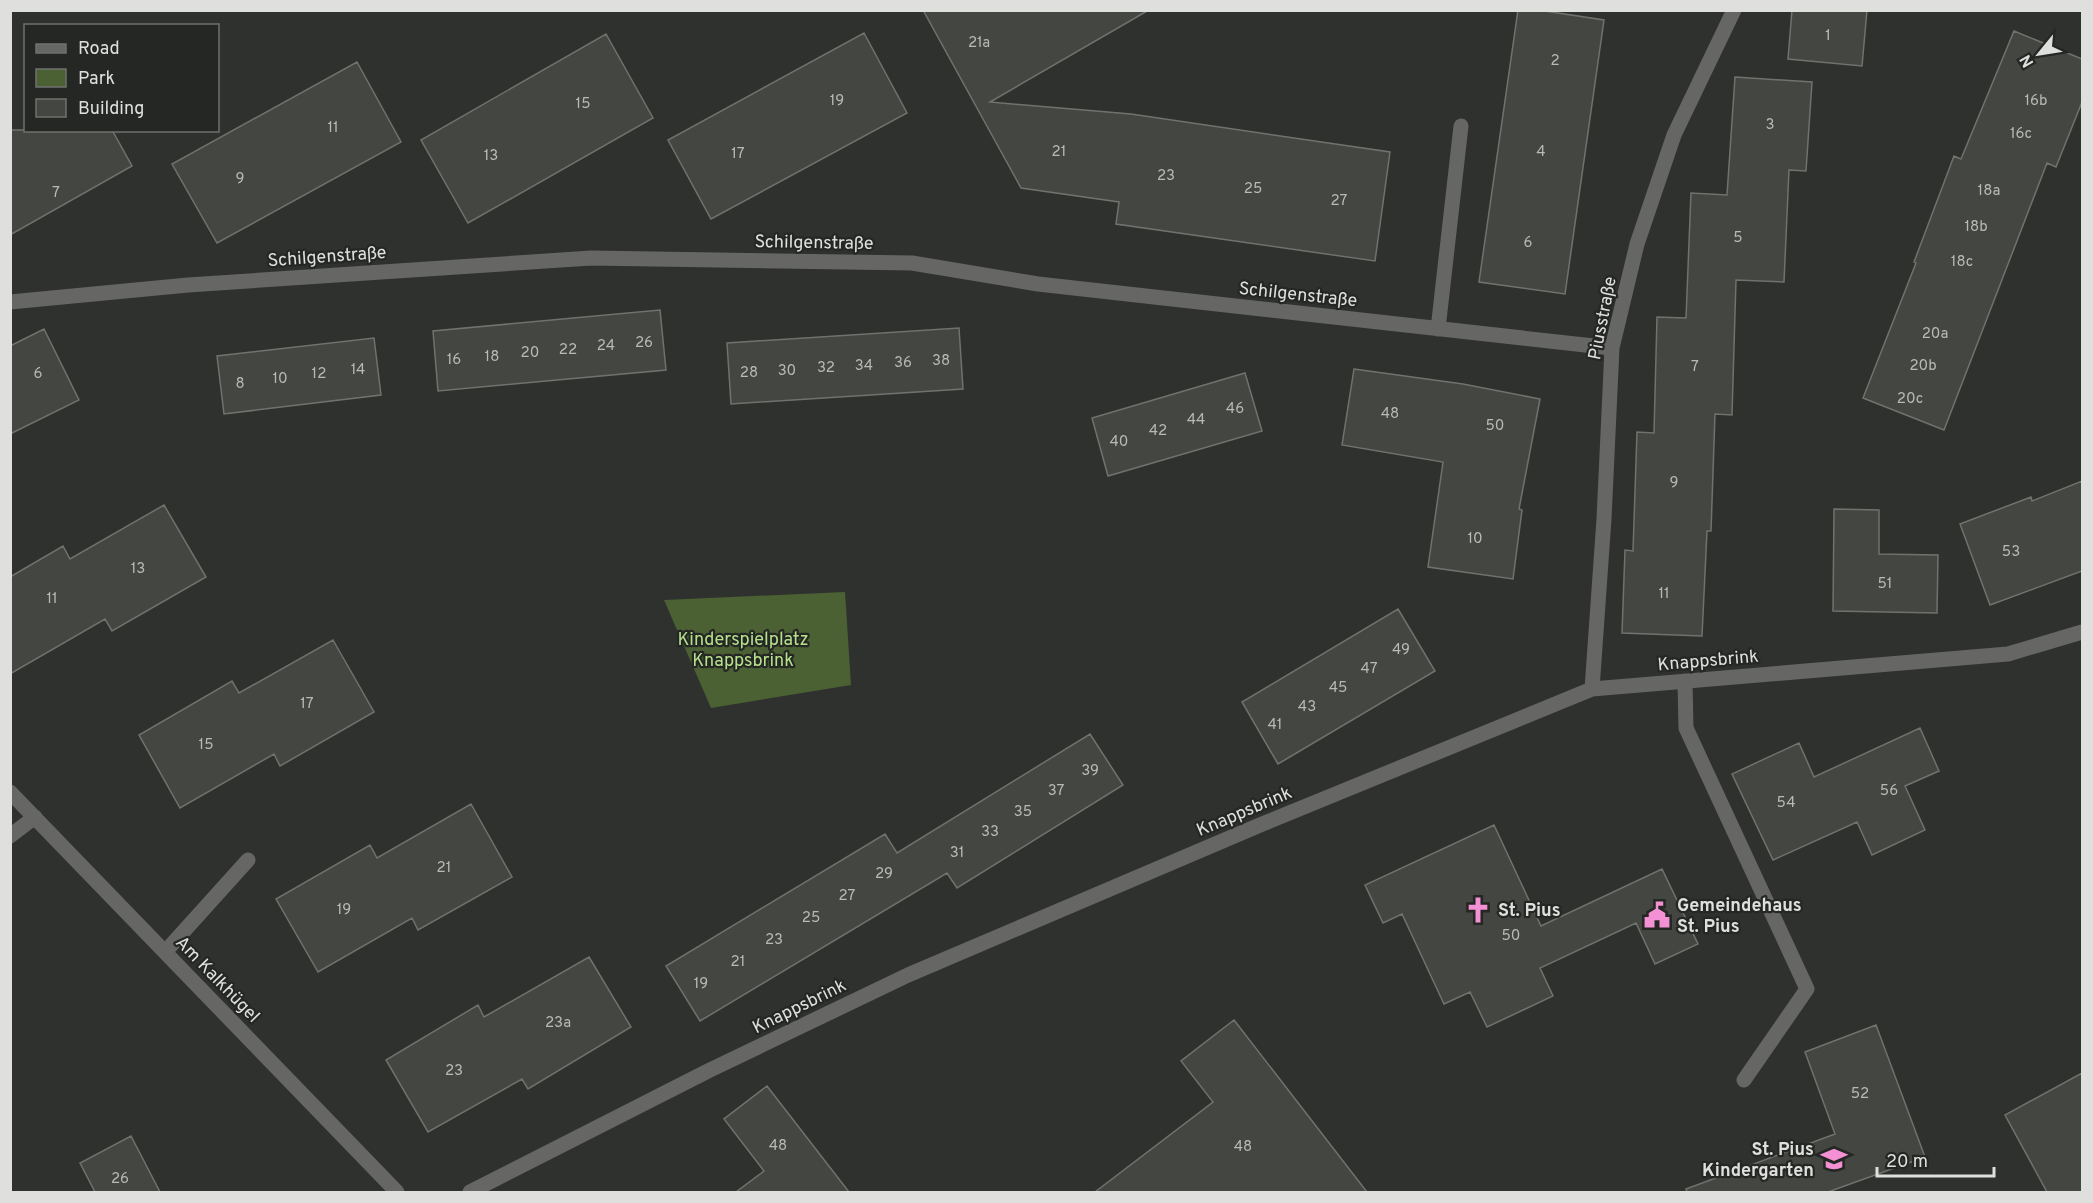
<svg xmlns="http://www.w3.org/2000/svg" width="2093" height="1203" viewBox="0 0 2093 1203" font-family="Overpass,sans-serif">
<rect width="100%" height="100%" fill="#2f312e"/>
<path fill="#4b6134" d="M 845,592 L 851,685 L 711,708 L 664,600 Z"/>
<path fill="#444642" stroke="#70726e" stroke-width="1.5" d="M 923,10 L 1149,10 L 990,102 L 1131,114 L 1390,152 L 1375,261 L 1116,224 L 1119,202 L 1021,188 Z
M 1518,10 L 1538,10 L 1604,20 L 1565,294 L 1479,282 Z
M 1792,10 L 1867,10 L 1862,66 L 1788,59 Z
M 2014,31 L 2082,59 L 2082,102 L 2056,167 L 2047,163 L 1944,430 L 1863,398 L 1916,263 L 1914,262 L 1954,156 L 1961,159 Z
M 864,33 L 907,113 L 711,219 L 668,140 Z
M 606,34 L 653,118 L 468,223 L 421,140 Z
M 357,62 L 401,142 L 217,243 L 172,164 Z
M 1735,77 L 1812,82 L 1806,171 L 1789,170 L 1784,282 L 1736,280 L 1732,415 L 1715,414 L 1711,531 L 1707,531 L 1702,636 L 1622,633 L 1625,550 L 1633,551 L 1637,432 L 1654,433 L 1657,317 L 1686,318 L 1691,193 L 1727,195 Z
M 10,130 L 112,130 L 132,166 L 10,235 Z
M 660,310 L 666,370 L 438,391 L 433,331 Z
M 959,328 L 963,389 L 731,404 L 727,343 Z
M 44,329 L 79,400 L 10,434 L 10,346 Z
M 374,338 L 381,395 L 224,414 L 217,356 Z
M 1354,369 L 1463,384 L 1540,399 L 1519,509 L 1522,510 L 1513,579 L 1428,567 L 1443,462 L 1342,445 Z
M 1245,373 L 1262,431 L 1108,476 L 1092,418 Z
M 2082,481 L 2082,571 L 1990,605 L 1960,524 L 2031,497 L 2032,501 Z
M 164,505 L 206,577 L 112,631 L 105,619 L 10,674 L 10,577 L 63,546 L 70,559 Z
M 1834,509 L 1879,510 L 1879,554 L 1938,555 L 1937,613 L 1833,611 Z
M 1398,609 L 1435,671 L 1278,764 L 1242,702 Z
M 333,640 L 374,712 L 280,766 L 274,754 L 180,808 L 139,735 L 232,681 L 239,693 Z
M 1920,728 L 1939,771 L 1905,786 L 1925,830 L 1872,855 L 1857,822 L 1773,860 L 1732,774 L 1799,743 L 1814,777 Z
M 1090,734 L 1123,785 L 957,888 L 947,873 L 700,1021 L 666,966 L 885,834 L 897,853 Z
M 471,804 L 512,877 L 418,930 L 412,918 L 318,972 L 276,899 L 370,845 L 377,858 Z
M 1494,825 L 1541,926 L 1662,869 L 1698,944 L 1655,964 L 1636,923 L 1540,968 L 1553,996 L 1487,1027 L 1470,992 L 1444,1004 L 1402,914 L 1383,923 L 1365,885 Z
M 589,957 L 631,1027 L 528,1089 L 522,1079 L 428,1132 L 386,1060 L 478,1005 L 484,1017 Z
M 1234,1020 L 1367,1192 L 1095,1192 L 1213,1102 L 1181,1061 Z
M 1876,1025 L 1925,1157 L 1828,1192 L 1687,1192 L 1686,1189 L 1835,1134 L 1805,1052 Z
M 2082,1073 L 2082,1192 L 2047,1192 L 2005,1115 Z
M 767,1086 L 849,1192 L 736,1192 L 764,1171 L 724,1119 Z
M 131,1136 L 160,1192 L 95,1192 L 80,1163 Z"/>
<g fill="none" stroke-linecap="round" stroke-linejoin="round">
<path stroke="#666765" stroke-width="15" d="M 10,302 L 188,285 L 591,258 L 912,263 L 1038,284 L 1612,348
M 1438,329 L 1461,126
M 1685,681 L 1686,728 L 1807,989 L 1744,1080
M 1592,689 L 1604,519 L 1612,348 L 1637,244 L 1674,135 L 1734,10
M 10,792 L 397,1192
M 10,836 L 35,817
M 165,952 L 248,860
M 470,1192 L 710,1070 L 908,975 L 1260,825 L 1592,689 L 2008,654 L 2082,632"/>
</g>
<defs>
<g id="church-bare" transform="scale(2.07)"><path d="M-1.2-6h2.4v3.5h3.3v2.4h-3.3V6h-2.4V-.1h-3.3v-2.4h3.3Z" fill="#f491d4" stroke="#252724" stroke-width="2.5" paint-order="stroke"/></g>
<g id="civic-bare" transform="scale(2.07)"><path d="M-.6-6.5H3V-4.5H.6V-3L4-1V1h2V6H-6V1h2V-1L-.6-3ZM-1.2 2.5V6h2.4V2.5Z" fill="#f491d4" stroke="#252724" stroke-width="2.5" paint-order="stroke"/></g>
<g id="school-bare" transform="scale(2.07)"><path d="M0-5L7-2L0 1L-7-2ZM-4 1L0 2.5L4 1V4Q0 6-4 4Z" fill="#f491d4" stroke="#252724" stroke-width="2.5" paint-order="stroke"/></g>
</defs>
<g fill-rule="evenodd">
<use href="#church-bare" x="1478" y="910"/>
<use href="#civic-bare" x="1657" y="915"/>
<use href="#school-bare" x="1834" y="1159"/>
</g>
<g text-anchor="middle" stroke-width="4.5" stroke-linejoin="round" paint-order="stroke">
<g font-size="15" fill="#b8bab7">
<text x="1828" y="40">1</text>
<text x="979" y="47">21a</text>
<text x="1555" y="65">2</text>
<text x="837" y="105">19</text>
<text x="2036" y="105">16b</text>
<text x="583" y="108">15</text>
<text x="1770" y="129">3</text>
<text x="333" y="132">11</text>
<text x="2021" y="138">16c</text>
<text x="1059" y="156">21</text>
<text x="1541" y="156">4</text>
<text x="738" y="158">17</text>
<text x="491" y="160">13</text>
<text x="1166" y="180">23</text>
<text x="240" y="183">9</text>
<text x="1253" y="193">25</text>
<text x="1989" y="195">18a</text>
<text x="56" y="197">7</text>
<text x="1339" y="205">27</text>
<text x="1976" y="231">18b</text>
<text x="1738" y="242">5</text>
<text x="1528" y="247">6</text>
<text x="1962" y="266">18c</text>
<text x="1935" y="338">20a</text>
<text x="644" y="347">26</text>
<text x="606" y="350">24</text>
<text x="568" y="354">22</text>
<text x="530" y="357">20</text>
<text x="492" y="361">18</text>
<text x="454" y="364">16</text>
<text x="941" y="365">38</text>
<text x="903" y="367">36</text>
<text x="864" y="370">34</text>
<text x="1923" y="370">20b</text>
<text x="1695" y="371">7</text>
<text x="826" y="372">32</text>
<text x="358" y="374">14</text>
<text x="787" y="375">30</text>
<text x="749" y="377">28</text>
<text x="38" y="378">6</text>
<text x="319" y="378">12</text>
<text x="280" y="383">10</text>
<text x="240" y="388">8</text>
<text x="1910" y="403">20c</text>
<text x="1235" y="413">46</text>
<text x="1390" y="418">48</text>
<text x="1196" y="424">44</text>
<text x="1495" y="430">50</text>
<text x="1158" y="435">42</text>
<text x="1119" y="446">40</text>
<text x="1674" y="487">9</text>
<text x="1475" y="543">10</text>
<text x="2011" y="556">53</text>
<text x="138" y="573">13</text>
<text x="1885" y="588">51</text>
<text x="1664" y="598">11</text>
<text x="52" y="603">11</text>
<text x="1401" y="654">49</text>
<text x="1369" y="673">47</text>
<text x="1338" y="692">45</text>
<text x="307" y="708">17</text>
<text x="1307" y="711">43</text>
<text x="1275" y="729">41</text>
<text x="206" y="749">15</text>
<text x="1090" y="775">39</text>
<text x="1056" y="795">37</text>
<text x="1889" y="795">56</text>
<text x="1786" y="807">54</text>
<text x="1023" y="816">35</text>
<text x="990" y="836">33</text>
<text x="957" y="857">31</text>
<text x="444" y="872">21</text>
<text x="884" y="878">29</text>
<text x="847" y="900">27</text>
<text x="344" y="914">19</text>
<text x="811" y="922">25</text>
<text x="1511" y="940">50</text>
<text x="774" y="944">23</text>
<text x="738" y="966">21</text>
<text x="701" y="988">19</text>
<text x="558" y="1027">23a</text>
<text x="454" y="1075">23</text>
<text x="1860" y="1098">52</text>
<text x="778" y="1150">48</text>
<text x="1243" y="1151">48</text>
<text x="120" y="1183">26</text>
</g>
<g font-size="18" fill="#dfe0de" stroke="#252724">
<text transform="translate(814 242) rotate(1)" y="6">Schilgenstraße</text>
<text transform="translate(327 256) rotate(-4)" y="6">Schilgenstraße</text>
<text transform="translate(1298 294) rotate(6)" y="6">Schilgenstraße</text>
<text transform="translate(1602 318) rotate(-79)" y="6">Piusstraße</text>
<text transform="translate(1708 660) rotate(-5)" y="6">Knappsbrink</text>
<text transform="translate(1244 811) rotate(-23)" y="6">Knappsbrink</text>
<text transform="translate(218 979) rotate(46)" y="6">Am Kalkhügel</text>
<text transform="translate(799 1006) rotate(-26)" y="6">Knappsbrink</text>
</g>
<g font-size="18" fill="#b6e18b" stroke="#252724">
<text x="743" y="645">Kinderspielplatz<tspan x="743" dy="21">Knappsbrink</tspan></text>
</g>
<g font-size="18" font-weight="bold" fill="#dfe0de" stroke="#252724" text-anchor="start">
<text x="1677" y="911">Gemeindehaus<tspan x="1677" dy="21">St. Pius</tspan></text>
<text x="1498" y="916">St. Pius</text>
<text x="1814" y="1155" text-anchor="end">St. Pius<tspan x="1814" dy="21">Kindergarten</tspan></text>
</g>
</g>
<rect width="2093" height="1203" fill="none" stroke="#dfe0de" stroke-width="24"/>
<rect x="24" y="24" width="195" height="108" fill="#252724" stroke="#6f716e" stroke-width="1.5"/>
<rect x="36" y="44" width="30" height="9" fill="#666765" stroke="#6f716e" stroke-width="1.5"/>
<text x="78" y="54" font-size="18" fill="#dfe0de">Road</text>
<rect x="36" y="69" width="30" height="18" fill="#4b6134" stroke="#6f716e" stroke-width="1.5"/>
<text x="78" y="84" font-size="18" fill="#dfe0de">Park</text>
<rect x="36" y="99" width="30" height="18" fill="#444642" stroke="#6f716e" stroke-width="1.5"/>
<text x="78" y="114" font-size="18" fill="#dfe0de">Building</text>
<g transform="translate(2039 54) rotate(240)" stroke="#252724" stroke-width="4.5" paint-order="stroke">
<path d="M0-4.5L10 22L0 15L-10 22Z" fill="#dfe0de"/>
<text y="-9" font-size="16" font-weight="bold" text-anchor="middle" fill="#dfe0de">N</text>
</g>
<path d="M1877 1167v9h117v-9" fill="none" stroke="#dfe0de" stroke-width="3"/>
<text x="1886" y="1167" font-size="18" fill="#dfe0de" stroke="#252724" stroke-width="4.5" paint-order="stroke">20 m</text>
</svg>
